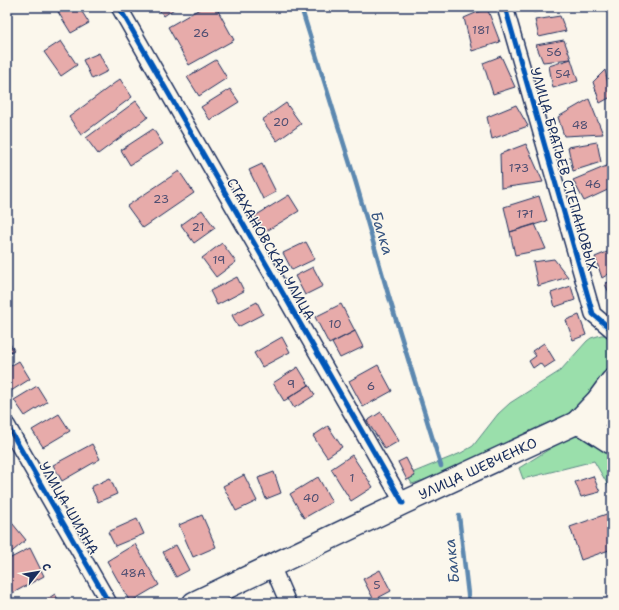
<svg xmlns="http://www.w3.org/2000/svg" width="619" height="610" viewBox="0 0 619 610" font-family="'Shantell Sans',sans-serif">
<rect width="100%" height="100%" fill="#fbf7ec"/>
<filter id="ink" filterUnits="userSpaceOnUse"><feTurbulence type="fractalNoise" baseFrequency=".025" numOctaves="2"/><feDisplacementMap in="SourceGraphic" scale="8" xChannelSelector="R" yChannelSelector="G"/><feConvolveMatrix kernelMatrix="1 2 1 2 8 2 1 2 1" color-interpolation-filters="sRGB"/></filter>
<g filter="url(#ink)">
<path fill="#9adfab" stroke="#5a8784" d="M 601,335 L 605,335 L 612,340 L 612,367 L 608,374 L 587,400 L 563,418 L 451,471 L 412,484 L 407,475 L 461,453 L 473,446 L 498,414 L 510,403 L 560,371 L 587,341 L 591,338 Z
M 579,435 L 612,451 L 612,492 L 594,461 L 523,479 L 519,468 L 564,440 Z"/>
<g fill="none" stroke-linecap="round" stroke-linejoin="round">
<path stroke="#5b88b0" stroke-width="4.5" d="M 301,7 L 356,183 L 389,297 L 441,466
M 459,516 L 469,603"/>
</g>
<path fill="#e7abaa" stroke="#1b2f5e" d="M 66,7 L 79,7 L 89,23 L 71,33 L 58,12 Z
M 157,7 L 177,7 L 164,16 Z
M 203,7 L 216,7 L 234,40 L 189,65 L 168,27 Z
M 532,7 L 556,7 L 556,10 L 533,12 Z
M 487,8 L 500,42 L 472,51 L 464,18 Z
M 560,16 L 566,31 L 539,37 L 535,20 Z
M 564,40 L 571,59 L 543,62 L 536,45 Z
M 61,41 L 77,65 L 61,76 L 44,52 Z
M 99,53 L 108,71 L 92,79 L 83,60 Z
M 501,56 L 515,87 L 493,94 L 483,63 Z
M 571,59 L 578,81 L 553,88 L 549,66 Z
M 216,60 L 227,78 L 199,96 L 187,77 Z
M 605,70 L 611,97 L 600,103 L 593,82 Z
M 120,79 L 132,97 L 81,135 L 69,117 Z
M 230,89 L 239,102 L 210,120 L 201,107 Z
M 589,99 L 603,134 L 564,136 L 558,117 Z
M 136,101 L 148,117 L 98,154 L 86,138 Z
M 286,103 L 301,124 L 277,141 L 262,120 Z
M 516,105 L 528,126 L 492,139 L 487,117 Z
M 153,129 L 163,144 L 130,165 L 121,150 Z
M 597,142 L 601,162 L 573,171 L 568,147 Z
M 526,144 L 543,182 L 501,188 L 500,154 Z
M 262,164 L 276,192 L 263,199 L 249,170 Z
M 609,165 L 612,172 L 612,188 L 584,201 L 573,180 Z
M 179,171 L 194,193 L 143,228 L 127,206 Z
M 289,195 L 299,211 L 265,232 L 255,216 Z
M 539,196 L 547,221 L 510,232 L 504,207 Z
M 202,210 L 215,228 L 194,243 L 181,225 Z
M 535,224 L 546,249 L 515,255 L 510,232 Z
M 306,242 L 315,259 L 292,270 L 283,253 Z
M 222,243 L 236,262 L 216,277 L 202,258 Z
M 612,250 L 612,272 L 602,278 L 595,257 Z
M 554,259 L 568,277 L 538,286 L 533,262 Z
M 313,267 L 323,286 L 305,295 L 295,276 Z
M 237,277 L 244,291 L 217,305 L 210,291 Z
M 612,280 L 612,299 L 605,284 Z
M 571,286 L 575,300 L 555,307 L 551,293 Z
M 257,302 L 263,314 L 238,327 L 232,315 Z
M 341,304 L 355,331 L 329,344 L 315,317 Z
M 579,315 L 586,335 L 573,340 L 566,320 Z
M 355,331 L 363,347 L 340,358 L 332,343 Z
M 282,337 L 290,352 L 262,367 L 254,353 Z
M 7,340 L 14,350 L 7,354 Z
M 544,343 L 555,361 L 544,368 L 540,363 L 533,368 L 529,361 L 536,356 L 532,351 Z
M 19,361 L 30,379 L 11,391 L 7,384 L 7,368 Z
M 378,365 L 392,391 L 363,407 L 349,381 Z
M 298,367 L 309,385 L 284,401 L 273,383 Z
M 309,385 L 315,395 L 294,408 L 288,398 Z
M 37,386 L 47,402 L 25,416 L 14,400 Z
M 381,412 L 399,441 L 385,449 L 367,421 Z
M 59,414 L 70,431 L 43,447 L 32,430 Z
M 328,426 L 342,447 L 327,457 L 313,436 Z
M 92,444 L 100,459 L 62,481 L 53,465 Z
M 352,455 L 373,487 L 351,501 L 331,469 Z
M 406,458 L 415,476 L 407,480 L 398,462 Z
M 274,472 L 281,493 L 266,499 L 258,478 Z
M 244,475 L 257,501 L 236,511 L 223,486 Z
M 593,476 L 600,492 L 581,497 L 575,482 Z
M 318,477 L 332,502 L 304,518 L 290,494 Z
M 110,478 L 117,494 L 98,502 L 91,487 Z
M 612,512 L 612,549 L 581,560 L 570,527 Z
M 202,515 L 216,547 L 193,557 L 179,525 Z
M 8,518 L 26,540 L 7,556 L 7,519 Z
M 137,519 L 144,534 L 115,546 L 108,532 Z
M 135,544 L 159,585 L 130,602 L 107,561 Z
M 176,545 L 189,570 L 176,577 L 163,552 Z
M 30,548 L 44,576 L 11,594 L 7,586 L 7,560 Z
M 380,570 L 391,591 L 374,600 L 363,579 Z
M 55,594 L 60,603 L 41,603 Z"/>
<g fill="none" stroke-linecap="round" stroke-linejoin="round">
<g stroke="#1b2f5e" stroke-width="18">
<path id="minor" d="M 119,7 L 403,503
M 505,7 L 593,314 L 612,330
M 7,425 L 109,603
M 272,566 L 288,603"/>
</g>
<g stroke="#1b2f5e" stroke-width="25">
<g id="secondary">
<path d="M 578,421 L 598,400 L 612,381"/>
<path d="M 576,423 L 587,427 L 612,443"/>
<path id="s1" d="M 194,603 L 403,503 L 576,423 L 612,411"/>
</g>
</g>
<use href="#minor" stroke="#fbf7ec" stroke-width="15"/>
<use href="#secondary" stroke="#fbf7ec" stroke-width="22"/>
<g stroke="#fbf7ec" stroke-width="8">
<path id="cycleway" d="M 119,7 L 403,503
M 505,7 L 593,314 L 612,330
M 7,425 L 109,603"/>
</g>
<use href="#cycleway" stroke="#0057b8" stroke-width="5"/>
</g>
</g>
<g text-anchor="middle" stroke-width="3" stroke-linejoin="round" paint-order="stroke">
<g font-size="12" fill="#4e4e71">
<text x="481" y="34">181</text>
<text x="201" y="37">26</text>
<text x="554" y="56">56</text>
<text x="563" y="78">54</text>
<text x="281" y="126">20</text>
<text x="580" y="129">48</text>
<text x="519" y="172">173</text>
<text x="593" y="188">46</text>
<text x="161" y="203">23</text>
<text x="525" y="218">171</text>
<text x="198" y="231">21</text>
<text x="219" y="264">19</text>
<text x="335" y="328">10</text>
<text x="291" y="388">9</text>
<text x="371" y="390">6</text>
<text x="352" y="482">1</text>
<text x="311" y="502">40</text>
<text x="133" y="577">48А</text>
<text x="377" y="589">5</text>
</g>
<g font-size="14" fill="#1b2f5e" stroke="#fbf7ec">
<text transform="translate(564 169) rotate(74)" y="5">УЛИЦА БРАТЬЕВ СТЕПАНОВЫХ</text>
<text transform="translate(271 249) rotate(60)" y="5">СТАХАНОВСКАЯ УЛИЦА</text>
<text dy="5" stroke="none"><textPath href="#s1" startOffset="314">УЛИЦА ШЕВЧЕНКО</textPath></text>
<text transform="translate(69 508) rotate(60)" y="5">УЛИЦА ШИЯНА</text>
</g>
<g font-size="15" font-style="italic" fill="#365480" stroke="#fbf7ec">
<text transform="translate(382 233) rotate(73)" y="5">Балка</text>
<text transform="translate(452 561) rotate(-96)" y="5">Балка</text>
</g>
</g>
<rect width="619" height="610" fill="none" stroke="#fbf7ec" stroke-width="24"/>
<rect x="12" y="12" width="595" height="586" fill="none" stroke="#1b2f5e" stroke-width="1.5" filter="url(#ink)"/>
<g transform="translate(38 572) rotate(59)" stroke="#fbf7ec" stroke-width="3" paint-order="stroke">
<path d="M0-3L7 15L0 10L-7 15Z" fill="#1b2f5e"/>
<text y="-6" font-size="11" font-weight="bold" text-anchor="middle" fill="#1b2f5e">С</text>
</g>
</svg>
